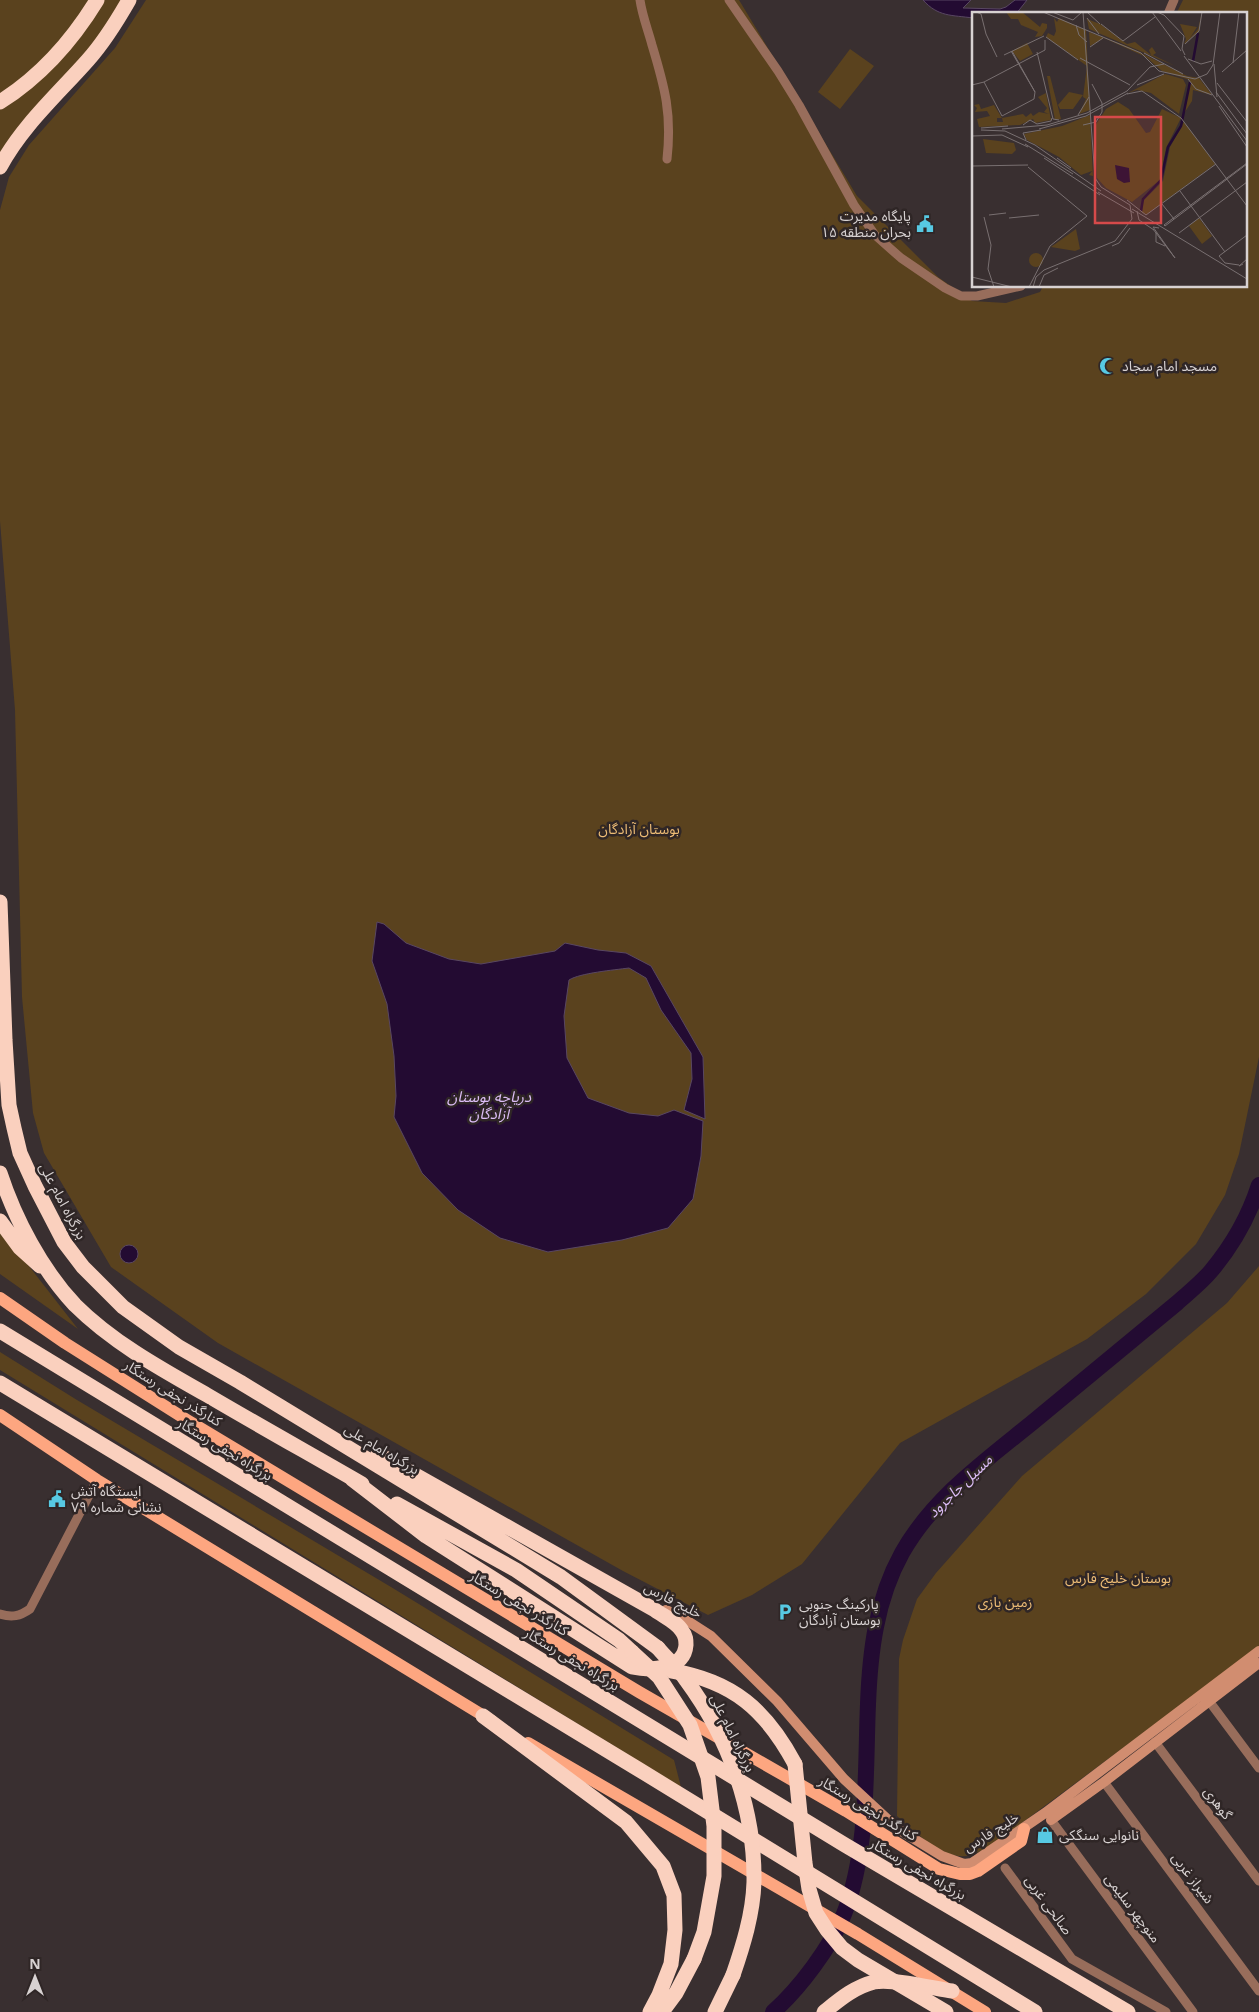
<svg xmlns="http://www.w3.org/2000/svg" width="1259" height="2012" viewBox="0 0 1259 2012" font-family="'Noto Sans','Noto Sans Arabic',sans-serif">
<rect width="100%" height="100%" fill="#392f30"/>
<path fill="#5a421e" d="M 0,0 L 92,0 L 41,65 L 0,96 Z
M 103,0 L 123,0 L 106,28 L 0,158 L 0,107 Z
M 146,0 L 739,0 L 857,196 L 938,277 L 972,301 L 1006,303 L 1040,292 L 1043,286 L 1245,286 L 1245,14 L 1176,14 L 1183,0 L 1259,0 L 1259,1057 L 1239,1154 L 1225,1195 L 1196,1244 L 1146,1294 L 1087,1339 L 900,1443 L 802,1564 L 752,1595 L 708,1615 L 623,1571 L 218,1343 L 111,1267 L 44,1153 L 33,1113 L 22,997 L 15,710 L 0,521 L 0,210 L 9,177 L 29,145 L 115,48 Z
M 850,49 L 874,66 L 840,109 L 818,92 Z
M 0,1229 L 78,1329 L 0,1274 Z
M 1259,1266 L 1259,1647 L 992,1845 C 986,1848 978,1853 971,1855 C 946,1863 914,1831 897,1816 L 899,1659 L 903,1640 L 917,1599 L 936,1573 L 1022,1476 L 1227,1303 Z
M 0,1352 L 77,1400 L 391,1587 L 674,1760 L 681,1787 L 0,1370 Z"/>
<path fill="#230b32" stroke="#594762" d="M 923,0 L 971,0 L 963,8 L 1000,9 L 1006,7 L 1015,0 L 1027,0 L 1016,14 L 973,14 L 973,18 C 952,15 938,17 923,0 Z
M 377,922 L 384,924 L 406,943 L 449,959 L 481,964 L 555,951 L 565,943 L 598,950 L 626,953 L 651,966 L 703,1057 L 705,1119 L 684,1110 L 692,1079 L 691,1053 L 661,1010 L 646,978 L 629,968 C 614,970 580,973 569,980 L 564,1016 L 567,1058 L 588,1098 L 629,1113 L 658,1116 L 674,1110 L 703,1121 L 701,1156 L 693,1199 L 668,1228 L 622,1240 L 548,1252 L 500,1238 L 458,1210 L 422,1173 L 394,1117 L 396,1096 L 394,1056 L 387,1004 L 372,961 Z
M120 1254a9 9 0 1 1 18 0a9 9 0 1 1-18 0Z"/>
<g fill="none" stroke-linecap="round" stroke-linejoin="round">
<path stroke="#230b32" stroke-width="16" d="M 773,2012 C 799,1989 831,1947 844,1914 C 869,1850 865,1773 868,1704 C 870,1652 876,1600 902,1553 C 933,1498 985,1461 1033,1422 C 1081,1382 1129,1343 1177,1303 C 1188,1293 1201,1283 1211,1271 C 1232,1246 1249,1216 1259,1185"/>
<path stroke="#986d5b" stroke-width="9" d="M 640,0 C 642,15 648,30 652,45 C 665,88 672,114 667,159
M 729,0 L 778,71 L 799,105 L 854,205 L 875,235 L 901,258 L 945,288 L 961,296 L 977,296 L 1021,286
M 1168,14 L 1174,0
M 0,1614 C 12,1618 20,1616 30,1609 L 97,1480
M 1209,1701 L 1259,1768
M 1155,1742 L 1259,1881
M 1104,1782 L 1259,1991
M 1051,1820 L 1193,2012
M 1005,1868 L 1072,1959 L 1166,2012"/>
<path stroke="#d18d70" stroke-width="10" d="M 666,1610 L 683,1618 L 711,1636 L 777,1701 L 844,1779 L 898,1829 L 942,1856 L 964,1864 L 972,1863 L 1045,1813 L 1259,1651
M 1051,1820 L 1104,1782 L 1259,1663"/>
<path stroke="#fda680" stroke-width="12" d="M 0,1298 L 65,1343 L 187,1420 L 639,1692 L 846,1811 L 939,1869 L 960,1874 L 970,1874 L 978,1871 L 1021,1841 L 1024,1829
M 0,1415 L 97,1480 L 492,1721
M 528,1743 L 858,1934 L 985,2012"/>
<path stroke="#fad0be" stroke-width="15" d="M 0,102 C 41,76 72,41 97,0
M 0,167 C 22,126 57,95 88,60 C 104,42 117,21 129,0
M 0,902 L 5,1040 L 9,1105 L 14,1128 L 20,1153 L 35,1186 L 64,1242 L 83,1267 L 123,1307 L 179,1347 L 240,1382 L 561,1577 L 658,1648
M 0,1173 C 15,1219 42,1270 75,1305 C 112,1342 161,1369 207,1395 C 258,1425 310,1454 362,1484
M 0,1221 L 20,1248 L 40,1266
M 0,1331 L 845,1845 L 1128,2012
M 0,1383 L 638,1769 L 1035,2012
M 352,1479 L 426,1536 L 632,1667 C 651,1671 684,1670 686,1645 C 686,1640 686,1636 682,1631 C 677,1622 663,1616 655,1610 L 378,1454
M 397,1504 L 516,1570 L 619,1640 L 632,1652
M 672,1671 C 733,1681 766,1710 795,1764
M 483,1716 L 626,1822 L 663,1866 L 674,1895 L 675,1930 L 671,1964 L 659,1995 L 650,2012
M 662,2012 L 676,1993 L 694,1959
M 715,2012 L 733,1975
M 824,2012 C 839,2000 854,1987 874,1982 C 892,1978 932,1988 952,1991"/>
<path stroke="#fad0be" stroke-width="15" d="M 658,1648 C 667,1659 678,1668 686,1680 C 729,1738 755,1810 754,1882 C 753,1914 743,1946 733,1975
M 632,1652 L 659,1677 L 690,1725 L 708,1777 L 714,1826 L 714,1876 L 704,1932 L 694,1959
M 795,1764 L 805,1863 L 809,1889 L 816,1913 L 827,1930 L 842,1948 L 858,1960 L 946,2012"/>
</g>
<defs>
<g id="civic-bare" transform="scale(1.35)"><path d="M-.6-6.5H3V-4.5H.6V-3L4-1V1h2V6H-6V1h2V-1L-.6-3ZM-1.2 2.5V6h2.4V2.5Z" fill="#57c9e3" stroke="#2f2626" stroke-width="2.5" paint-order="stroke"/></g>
<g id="mosque-bare" transform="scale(1.35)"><path d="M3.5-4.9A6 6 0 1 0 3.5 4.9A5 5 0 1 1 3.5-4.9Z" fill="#57c9e3" stroke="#2f2626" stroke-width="2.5" paint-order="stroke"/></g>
<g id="parking-bare" transform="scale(1.35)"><path d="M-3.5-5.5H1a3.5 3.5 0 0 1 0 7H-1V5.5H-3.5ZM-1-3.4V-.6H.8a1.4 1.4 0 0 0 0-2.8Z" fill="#57c9e3" stroke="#2f2626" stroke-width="2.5" paint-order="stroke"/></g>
<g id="shop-bare" transform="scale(1.35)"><path d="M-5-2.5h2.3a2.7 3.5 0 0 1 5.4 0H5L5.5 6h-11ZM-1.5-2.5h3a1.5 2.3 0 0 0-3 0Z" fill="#57c9e3" stroke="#2f2626" stroke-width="2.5" paint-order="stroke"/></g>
</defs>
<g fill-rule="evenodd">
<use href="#civic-bare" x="925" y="224"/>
<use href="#mosque-bare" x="1108" y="366"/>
<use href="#civic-bare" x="57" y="1499"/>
<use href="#parking-bare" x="785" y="1612"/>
<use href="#shop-bare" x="1045" y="1835"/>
</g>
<g text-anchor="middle" stroke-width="5" stroke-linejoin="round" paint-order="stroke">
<g font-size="14" fill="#d8d2d2" stroke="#2f2626" text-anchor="start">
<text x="911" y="221" text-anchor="end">پایگاه مدیرت<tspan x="911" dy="16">بحران منطقه ۱۵</tspan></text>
<text x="1122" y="371">مسجد امام سجاد</text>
<text x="71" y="1496">ایستگاه آتش<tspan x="71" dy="16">نشانی شماره ۷۹</tspan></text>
<text x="799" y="1609">پارکینگ جنوبی<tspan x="799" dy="16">بوستان آزادگان</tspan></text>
<text x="1059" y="1840">نانوایی سنگکی</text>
</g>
<g font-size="14" fill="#edbc75" stroke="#2f2626">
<text x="639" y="834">بوستان آزادگان</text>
<text x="1118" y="1583">بوستان خلیج فارس</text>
<text x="1005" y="1607">زمین بازی</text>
</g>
<g font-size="14" fill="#d8d2d2" stroke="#2f2626">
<text transform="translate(63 1201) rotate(62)" y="5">بزرگراه امام علی</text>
<text transform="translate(173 1393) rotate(32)" y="5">کنارگذر نجفی رستگار</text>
<text transform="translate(225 1449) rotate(31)" y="5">بزرگراه نجفی رستگار</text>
<text transform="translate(382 1449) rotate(31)" y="5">بزرگراه امام علی</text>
<text transform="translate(673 1600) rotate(27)" y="5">خلیج فارس</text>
<text transform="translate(519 1603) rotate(31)" y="5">کنارگذر نجفی رستگار</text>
<text transform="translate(572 1659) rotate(31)" y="5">بزرگراه نجفی رستگار</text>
<text transform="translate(733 1733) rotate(64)" y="5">بزرگراه امام علی</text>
<text transform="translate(1218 1803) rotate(53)" y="5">گوهری</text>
<text transform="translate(868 1808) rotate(31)" y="5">کنارگذر نجفی رستگار</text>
<text transform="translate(991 1832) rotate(-32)" y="5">خلیج فارس</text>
<text transform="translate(918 1869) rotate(30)" y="5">بزرگراه نجفی رستگار</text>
<text transform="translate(1193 1878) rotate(53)" y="5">شیراز غربی</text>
<text transform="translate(1049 1905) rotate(54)" y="5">صالحی غربی</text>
<text transform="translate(1133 1908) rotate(53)" y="5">منوچهر سلیمی</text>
</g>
<g font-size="15" font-style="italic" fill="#dcbdf6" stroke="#2f2626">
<text x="489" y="1102">دریاچه بوستان<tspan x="489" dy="17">آزادگان</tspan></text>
<text transform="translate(960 1486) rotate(-44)" y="5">مسیل جاجرود</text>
</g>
</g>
<g transform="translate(972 12)">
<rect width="275" height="275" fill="#392f30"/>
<path d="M 34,0 L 50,0 L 68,15 L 70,11 L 75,12 L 75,16 L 70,24 L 63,25 L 66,20 L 49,13 L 46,7 L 39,7 ZM 230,0 L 227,19 L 212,32 L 214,27 L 208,12 L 225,15 L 218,26 L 226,17 ZM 82,6 L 85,10 L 87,6 L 114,18 L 118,98 L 107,102 L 114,87 L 111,85 L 115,54 L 74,25 L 76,21 L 82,24 L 84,19 ZM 115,7 L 128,12 L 155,32 L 163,30 L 179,43 L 177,38 L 180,35 L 184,41 L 181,43 L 203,54 L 117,17 ZM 117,20 L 157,35 L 215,64 L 227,66 L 240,83 L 221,78 L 220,89 L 211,103 L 218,68 L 190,59 L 174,45 L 132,26 L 118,34 ZM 55,31 L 61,42 L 48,49 L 40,39 ZM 193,62 L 211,67 L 214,73 L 207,102 L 179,81 L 165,78 L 156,81 ZM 75,64 L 78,64 L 89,107 L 83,108 ZM 97,80 L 111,83 L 101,97 L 88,97 L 86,93 ZM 74,81 L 79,108 L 63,111 L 61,107 L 48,113 L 7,115 L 5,107 L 18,104 L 15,99 L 3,100 L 5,96 L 2,93 L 7,92 L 9,97 L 22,93 L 30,106 L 25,106 L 25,110 L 31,110 L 30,106 L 51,102 L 54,105 L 59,101 L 61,104 L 67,100 L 77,102 L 72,100 L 75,96 L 66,85 ZM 146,90 L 157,97 L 174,121 L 178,120 L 190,97 L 209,106 L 194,136 L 188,168 L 160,190 L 134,176 L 125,166 L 123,114 L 134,97 ZM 118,103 L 121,164 L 117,163 L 120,159 L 109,163 L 87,145 L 55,128 L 52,122 L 90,114 ZM 212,110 L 243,152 L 175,202 L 170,201 L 171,189 L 191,169 L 198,135 ZM 11,127 L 42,131 L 44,138 L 40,142 L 14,141 ZM 227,206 L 240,224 L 230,232 L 217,214 ZM 104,217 L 108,237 L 103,239 L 79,235 ZM57 248a7 7 0 1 1 14 0a7 7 0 1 1-14 0Z" fill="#5a421e"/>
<path d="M 143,153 L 157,156 L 158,170 L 152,171 L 145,167 Z" fill="#230b32"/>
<path fill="none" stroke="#230b32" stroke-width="2.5" d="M 221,49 L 226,21M 169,199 L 171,187 L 189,168 L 196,135 L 209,114 L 218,70"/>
<path fill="none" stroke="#797071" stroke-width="1" d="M 4,0 L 9,2 L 14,22 L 25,45M 71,0 L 169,41 L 187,59 L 223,67 L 235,62 L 241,53 L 248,0M 80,0 L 101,8 L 110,0M 115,0 L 128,12M 180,0 L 209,39M 185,0 L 192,3 L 212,24 L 210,37 L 213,43M 115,6 L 127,22M 129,12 L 151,29 L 183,5M 104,13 L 107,23 L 115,30M 74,25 L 106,48M 213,32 L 227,19 L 230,0M 118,35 L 131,26M 39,39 L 63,80 L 40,39M 65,40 L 81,107 L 87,108M 172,41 L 211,62M 32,43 L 72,24M 212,44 L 275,129M 108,46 L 158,73M 216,47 L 229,52 L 240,49M 261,51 L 267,0M 242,52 L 245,85M 250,60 L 275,38M 216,67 L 224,77 L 240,83M 12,70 L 30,104 L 62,87 L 63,80M 245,71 L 275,110M 0,73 L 12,70 L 73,38 L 73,28M 165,73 L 192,62M 244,80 L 275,122M 155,82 L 170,79 L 209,106 L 275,194M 247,94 L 275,135M 106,103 L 117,85M 51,113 L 58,108 L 65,112 L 79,109 L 80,106M 111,113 L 124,110 L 130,100 L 130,91 L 120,72M 9,116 L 36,114M 30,117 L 75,113 L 115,101 L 155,79 L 178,55 L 192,52M 67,117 L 114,104 L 156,81M 9,118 L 33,119 L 63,133 L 129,179M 0,124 L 30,123 L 56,135M 54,128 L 51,121 L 69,118M 53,132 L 101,162M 72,146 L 128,183M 85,146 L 99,156M 275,151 L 192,213 L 193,214 L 275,152M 0,154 L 56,153M 56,155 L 115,204 L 78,234 L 57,275M 208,179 L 253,240M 126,180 L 162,201M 155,188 L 174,203 L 244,152M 190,192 L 202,207M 160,197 L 275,267M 165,199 L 167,208 L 182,218M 17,203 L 34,201M 12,205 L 19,233 L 16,257 L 22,275M 37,206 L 67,203M 181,217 L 203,246 L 181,215 L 187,216M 184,220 L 184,230 L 193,234M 207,221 L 275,170M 140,234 L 147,231 L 158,216M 247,244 L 275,223M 247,244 L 253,251 L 267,253M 271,252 L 267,254 L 275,247M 0,265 L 40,275M 61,275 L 64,265 L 72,258 L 143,229 L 160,207 L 158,193 L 129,175 L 123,166 L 111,0M 67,275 L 72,263 L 86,256"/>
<path fill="#d64a4a" fill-opacity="0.15" stroke="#d64a4a" stroke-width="2.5" d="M 123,105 L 189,105 L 189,211 L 123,211 Z"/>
<rect width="275" height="275" fill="none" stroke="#d8d2d2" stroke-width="2.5"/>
</g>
<g transform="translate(35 1977)" stroke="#2f2626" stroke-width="4" paint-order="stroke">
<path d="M0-4L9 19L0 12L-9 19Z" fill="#d8d2d2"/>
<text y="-8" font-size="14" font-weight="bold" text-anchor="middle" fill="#d8d2d2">N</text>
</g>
</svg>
